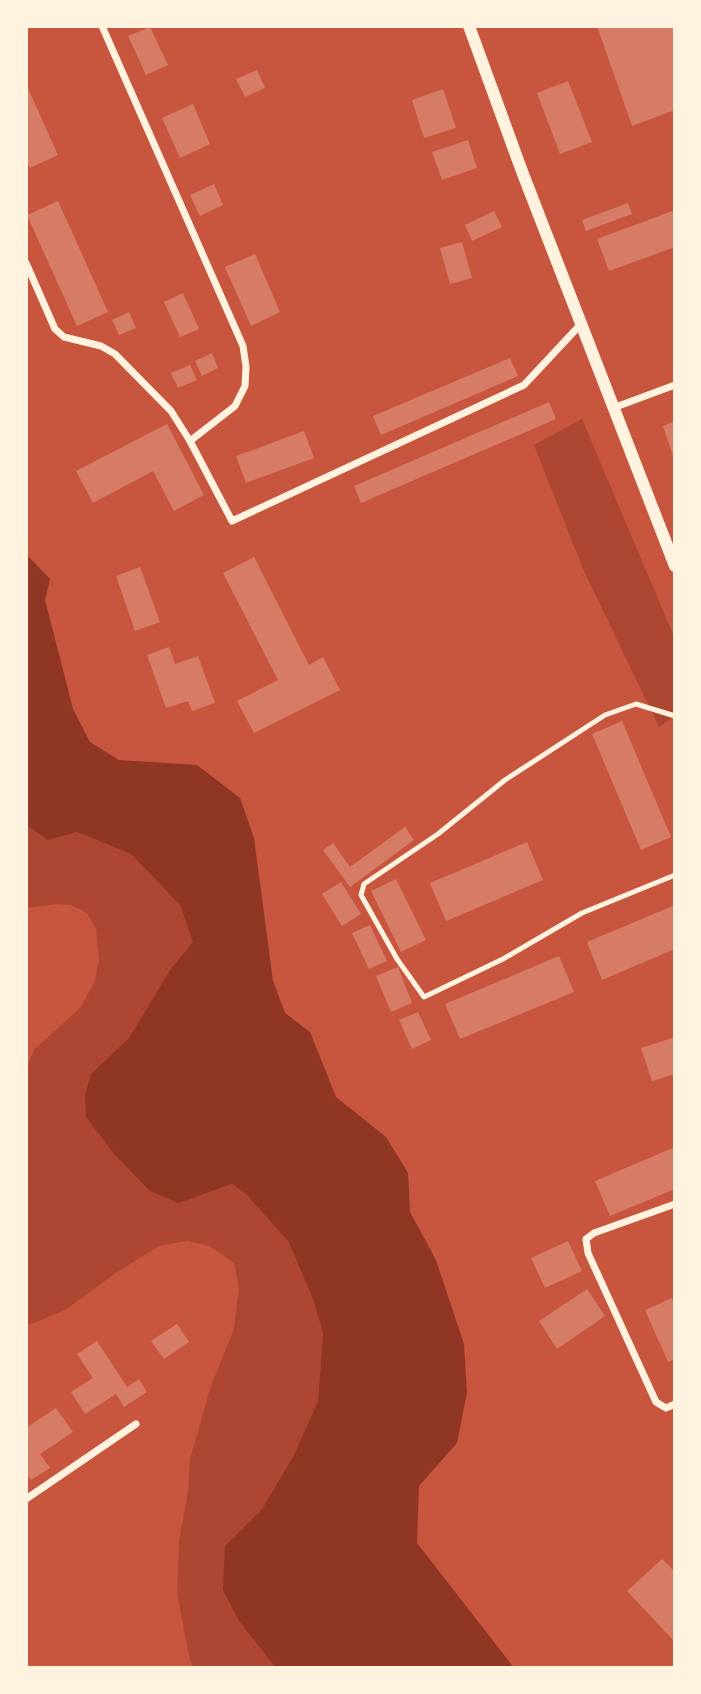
<svg xmlns="http://www.w3.org/2000/svg" width="701" height="1694" viewBox="0 0 701 1694" font-family="'Times New Roman',serif">
<style>
.green{fill:#ae4732}
.water{fill:#8f3625}
.building{fill:#d67c66}
.lines{fill:none;stroke-linecap:round;stroke-linejoin:round}
.service{stroke:#fff3e0;stroke-width:5}
.minor{stroke:#fff3e0;stroke-width:7}
.tertiary{stroke:#fff3e0;stroke-width:12}
</style>
<rect width="100%" height="100%" fill="#c8553d"/>
<!-- green -->
<g class="green">
<polygon points="582,419 675,639 675,716 659,727 583,569 534,445"/>
<polygon points="26,825 48,840 77,832 131,854 180,905 193,942 170,970 129,1038 91,1074 179,1203 233,1184 245,1193 288,1241 313,1299 323,1333 318,1401 294,1455 262,1509 225,1546 239,1621 276,1668 194,1668 190,1660 177,1594 179,1541 188,1492 190,1459 211,1386 234,1329 239,1288 234,1263 210,1246 187,1241 159,1246 117,1272 65,1310 26,1326 26,1069 34,1050 81,1007 95,981 99,959 96,929 87,913 71,905 56,904 26,908"/>
</g>
<!-- water -->
<polygon class="water" points="26,554 50,579 45,600 73,709 90,742 119,760 197,765 240,798 254,838 273,981 285,1013 310,1032 336,1097 386,1137 408,1173 410,1212 436,1260 464,1344 467,1392 457,1443 419,1486 417,1543 514,1668 276,1668 239,1621 223,1590 225,1546 262,1509 294,1455 318,1401 323,1333 313,1299 288,1241 245,1193 232,1184 179,1203 150,1191 115,1155 86,1117 85,1095 91,1074 129,1038 170,970 193,942 180,905 131,854 77,832 48,840 26,825"/>
<!-- building -->
<g class="building">
<polygon points="597,26 675,26 675,110 632,126"/>
<polygon points="150,27 168,65 146,75 128,36"/>
<polygon points="257,70 265,88 245,97 236,79"/>
<polygon points="568,81 592,142 560,154 537,93"/>
<polygon points="26,84 58,155 30,168 26,160"/>
<polygon points="443,89 456,128 424,138 412,100"/>
<polygon points="193,104 210,144 180,158 162,118"/>
<polygon points="468,140 477,168 442,180 432,152"/>
<polygon points="214,184 223,205 200,216 190,195"/>
<polygon points="58,201 108,312 77,326 27,215"/>
<polygon points="628,203 632,214 586,231 582,220"/>
<polygon points="675,210 675,247 609,271 597,239"/>
<polygon points="494,211 502,227 472,241 465,225"/>
<polygon points="462,242 472,278 450,284 440,248"/>
<polygon points="255,254 280,312 251,326 225,267"/>
<polygon points="183,293 199,329 180,337 164,302"/>
<polygon points="129,312 136,328 119,335 112,320"/>
<polygon points="212,353 218,368 202,376 195,361"/>
<polygon points="510,358 518,376 381,435 373,416"/>
<polygon points="190,365 197,380 178,388 171,373"/>
<polygon points="549,402 556,419 361,503 354,486"/>
<polygon points="675,421 675,459 674,459 663,426"/>
<polygon points="167,424 204,495 174,511 153,471 93,503 76,471"/>
<polygon points="304,431 314,458 246,483 236,456"/>
<polygon points="254,557 309,665 323,657 340,690 254,733 237,701 278,680 223,573"/>
<polygon points="140,567 160,622 135,631 116,576"/>
<polygon points="169,647 175,664 198,656 215,703 192,711 188,701 166,708 147,655"/>
<polygon points="622,721 671,837 641,850 592,734"/>
<polygon points="405,827 414,840 350,887 323,850 333,843 350,867"/>
<polygon points="527,842 543,880 446,921 430,883"/>
<polygon points="396,879 426,940 401,952 371,891"/>
<polygon points="341,882 361,914 342,926 322,894"/>
<polygon points="675,905 675,949 602,980 587,942"/>
<polygon points="370,925 387,961 369,969 352,933"/>
<polygon points="559,956 574,992 460,1039 445,1004"/>
<polygon points="398,967 412,1003 391,1012 376,976"/>
<polygon points="418,1012 431,1040 412,1049 399,1020"/>
<polygon points="675,1037 675,1074 652,1081 641,1048"/>
<polygon points="675,1147 675,1189 610,1216 595,1181"/>
<polygon points="568,1241 582,1271 545,1288 531,1258"/>
<polygon points="587,1289 605,1316 557,1349 539,1321"/>
<polygon points="672,1298 675,1305 675,1359 668,1362 645,1310"/>
<polygon points="177,1324 189,1342 164,1359 151,1341"/>
<polygon points="97,1341 127,1387 139,1379 147,1392 124,1407 116,1394 85,1414 71,1392 93,1378 77,1354"/>
<polygon points="56,1408 73,1432 40,1454 50,1468 31,1480 26,1473 26,1428"/>
<polygon points="662,1559 675,1572 675,1642 627,1591"/>
</g>
<g class="lines">
<!-- service -->
<polyline class="service" points="675,716 636,704 605,715 505,780 438,834 364,884 361,895 397,959 424,997 503,959 582,913 675,875"/>
<!-- minor -->
<g class="minor">
<polyline points="102,26 243,346 246,367 245,386 235,406 190,441"/>
<polyline points="26,263 55,329 64,337 101,346 115,354 171,411 190,441 232,521 524,385 581,324"/>
<polyline points="613,408 675,385"/>
<polyline points="675,1204 594,1233 586,1239 588,1253 656,1402 666,1408 675,1404"/>
<polyline points="26,1499 136,1424"/>
</g>
<!-- tertiary -->
<polyline class="tertiary" points="469,26 523,174 675,566"/>
</g>
<!-- border -->
<rect width="701" height="1694" fill="none" stroke="#fff3e0" stroke-width="56"/>
</svg>
